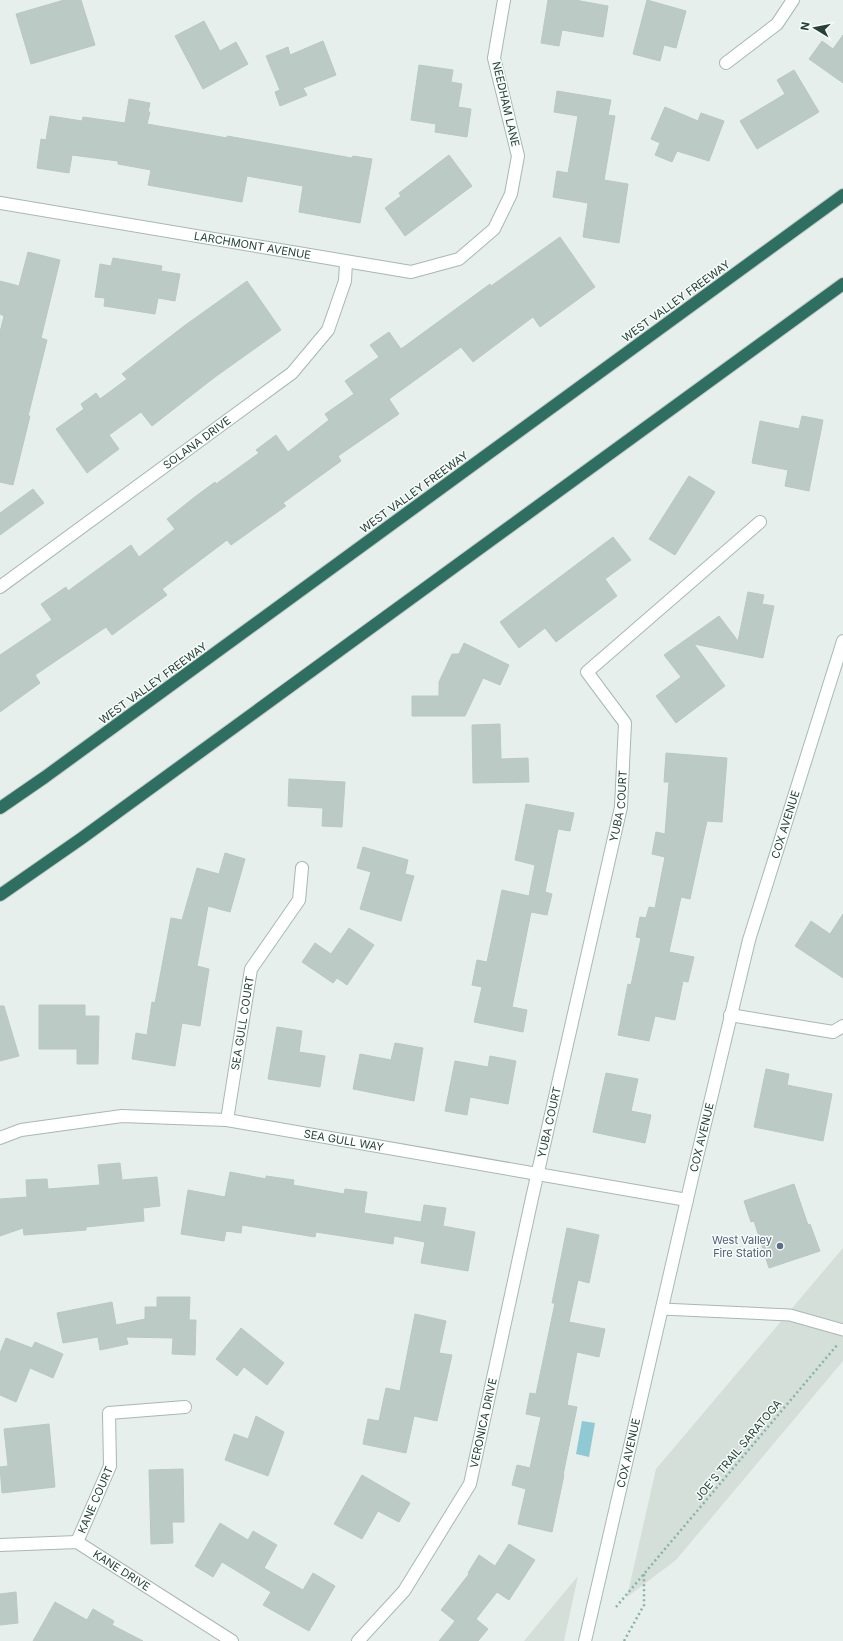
<svg xmlns="http://www.w3.org/2000/svg" width="843" height="1641" viewBox="0 0 843 1641" font-family="Inter,sans-serif">
<style>
.built{fill:#d4dfda}
.water{fill:#8ec9d4}
.building{fill:#bbcac4;stroke:#b8c9c2}
.lines{fill:none;stroke-linecap:round;stroke-linejoin:round}
.service-casing{stroke:#a8b8b2;stroke-width:13}
.minor-casing{stroke:#a8b8b2;stroke-width:14}
.secondary-casing{stroke:#a4bbb3;stroke-width:14}
.motorway-casing{stroke:#c2cac8;stroke-width:14}
.path{stroke:#86b3a5;stroke-width:2.5;stroke-dasharray:2 3;stroke-linecap:butt}
.service{stroke:#fff;stroke-width:11}
.minor{stroke:#fff;stroke-width:12}
.secondary{stroke:#fff;stroke-width:12}
.motorway{stroke:#2f6f62;stroke-width:12}
.service-dot{fill:#5c6f8a;stroke:#f7fbf9;stroke-width:1.5}
.labels{text-anchor:middle;dominant-baseline:central;stroke-width:3;stroke-linejoin:round;paint-order:stroke}
.street-label{font-size:11px;fill:#24423a;stroke:#f7fbf9}
.service-label{font-size:11px;fill:#4e5e75;stroke:#f7fbf9;text-anchor:end}
</style>
<rect width="100%" height="100%" fill="#e6efeb"/>
<!-- built -->
<g class="built">
<polygon points="843,1248 843,1361 676,1560 627,1597 656,1469"/>
<polygon points="578,1576 564,1641 524,1641"/>
</g>
<!-- water -->
<polygon class="water" points="582,1421 595,1423 589,1457 576,1454"/>
<!-- building -->
<g class="building">
<polygon points="64,0 81,0 95,45 31,64 16,14"/>
<polygon points="548,0 575,0 608,6 603,37 562,30 559,46 541,43"/>
<polygon points="647,0 686,11 676,48 664,45 660,61 633,54"/>
<polygon points="204,21 220,51 236,42 248,64 203,89 175,36"/>
<polygon points="843,35 843,83 809,59 822,41 833,49"/>
<polygon points="323,41 336,75 303,88 307,95 280,106 275,92 280,90 266,56 288,47 290,55"/>
<polygon points="419,65 453,70 451,82 462,84 458,107 471,109 467,137 435,132 436,124 411,120"/>
<polygon points="794,70 819,112 757,149 740,121 785,94 777,80"/>
<polygon points="557,91 611,100 608,115 615,116 604,180 628,184 619,243 583,237 588,203 553,197 557,171 568,173 578,116 554,112"/>
<polygon points="129,99 150,103 148,112 150,112 147,124 227,138 227,136 352,158 353,156 372,159 360,223 299,212 303,186 247,176 242,202 148,185 151,170 118,164 118,161 72,155 69,173 37,168 41,139 46,140 50,116 82,121 83,117 125,123"/>
<polygon points="665,107 698,121 701,113 724,121 709,161 677,151 672,162 655,155 660,143 651,139"/>
<polygon points="449,155 472,186 405,236 385,208 401,196 399,193"/>
<polygon points="560,237 595,287 540,327 533,317 473,362 461,347 389,399 399,414 338,456 341,461 283,503 286,506 231,545 227,540 162,589 167,595 112,635 106,627 35,675 40,683 0,712 0,655 52,620 41,604 66,587 68,591 131,545 139,557 175,529 167,519 196,496 215,482 216,484 259,453 256,450 276,435 288,452 329,420 325,414 354,394 345,381 379,357 370,345 389,332 401,349 490,284 491,286"/>
<polygon points="28,252 60,260 41,338 47,340 28,416 30,416 13,485 0,482 0,332 4,316 0,314 0,281 19,286"/>
<polygon points="113,258 162,266 161,271 180,274 175,301 158,298 155,314 104,306 105,298 95,297 100,264 111,266"/>
<polygon points="247,281 281,330 215,377 152,426 141,412 109,435 119,449 87,473 56,429 84,409 81,404 96,393 100,399 127,379 122,374 184,326"/>
<polygon points="802,416 823,420 809,491 785,486 788,470 752,463 760,421 799,429"/>
<polygon points="689,476 715,492 675,555 649,539"/>
<polygon points="33,489 44,503 0,535 0,513"/>
<polygon points="613,537 631,560 605,579 617,596 556,642 545,628 519,648 500,622"/>
<polygon points="748,592 764,595 762,604 774,606 763,658 694,644 725,686 676,723 656,696 681,677 664,655 719,616 738,641"/>
<polygon points="464,643 509,665 500,685 483,678 465,716 412,716 412,696 439,696 439,682 452,654 459,654"/>
<polygon points="500,724 501,759 528,758 529,782 473,783 472,725"/>
<polygon points="666,753 727,758 722,822 707,821 690,899 681,897 669,952 694,957 688,982 683,981 675,1020 655,1016 649,1041 618,1035 628,984 631,985 641,938 636,937 640,917 646,918 649,907 655,908 665,857 652,854 656,832 665,834 669,782 664,782"/>
<polygon points="289,779 345,782 342,827 322,826 323,808 288,806"/>
<polygon points="526,804 574,813 570,831 558,829 545,892 552,894 547,915 531,912 512,1007 527,1010 523,1032 474,1022 482,987 472,985 477,960 487,962 502,890 529,896 535,865 515,860"/>
<polygon points="363,847 408,860 405,874 414,876 401,921 360,909 371,872 357,868"/>
<polygon points="225,853 245,859 230,912 208,906 197,966 209,969 200,1026 182,1023 175,1066 132,1059 136,1033 147,1035 152,1002 155,1003 171,918 182,920 197,868 219,874"/>
<polygon points="843,914 843,978 795,946 811,921 830,934"/>
<polygon points="349,928 374,945 347,985 337,978 333,983 302,962 315,943 331,954"/>
<polygon points="39,1005 85,1005 85,1016 99,1016 98,1064 77,1064 77,1049 39,1049"/>
<polygon points="0,1006 4,1006 19,1056 0,1061"/>
<polygon points="277,1027 302,1031 299,1052 325,1056 320,1087 268,1079"/>
<polygon points="395,1043 423,1048 414,1101 353,1089 360,1054 391,1060"/>
<polygon points="490,1056 516,1061 508,1104 470,1097 467,1115 445,1111 455,1061 488,1067"/>
<polygon points="766,1069 789,1074 787,1085 832,1094 823,1141 754,1127"/>
<polygon points="606,1073 638,1079 631,1111 651,1115 645,1143 593,1132"/>
<polygon points="120,1163 122,1180 157,1177 160,1206 143,1208 144,1221 86,1227 86,1230 24,1235 23,1228 0,1236 0,1199 27,1197 26,1180 47,1179 48,1189 100,1185 98,1165"/>
<polygon points="230,1172 266,1179 266,1176 294,1180 293,1185 344,1194 345,1189 367,1192 364,1213 421,1222 424,1205 446,1208 443,1226 475,1232 468,1271 421,1263 425,1242 394,1236 393,1244 316,1232 315,1237 242,1225 241,1233 226,1231 224,1241 181,1234 188,1190 225,1197"/>
<polygon points="794,1184 808,1225 810,1224 820,1251 769,1268 754,1221 751,1222 744,1201"/>
<polygon points="567,1228 599,1235 589,1283 578,1280 569,1322 605,1329 599,1357 577,1352 567,1405 577,1407 563,1475 564,1475 552,1532 518,1524 526,1489 512,1485 517,1465 530,1468 541,1417 526,1414 530,1393 536,1394 555,1303 552,1303"/>
<polygon points="157,1297 190,1297 189,1320 196,1320 195,1355 172,1354 173,1338 126,1337 128,1344 100,1350 98,1337 63,1343 57,1313 112,1302 116,1325 145,1319 145,1307 157,1307"/>
<polygon points="415,1314 446,1321 439,1353 452,1355 437,1421 414,1416 406,1453 363,1444 368,1419 379,1421 386,1388 400,1391"/>
<polygon points="241,1328 284,1363 267,1385 244,1367 237,1376 216,1359"/>
<polygon points="6,1338 32,1348 35,1342 63,1354 53,1378 30,1368 16,1402 0,1395 0,1353"/>
<polygon points="256,1416 284,1432 268,1476 225,1460 234,1434 248,1439"/>
<polygon points="49,1424 55,1487 2,1493 0,1467 8,1466 4,1429"/>
<polygon points="183,1469 184,1522 172,1522 173,1543 151,1544 149,1470"/>
<polygon points="362,1475 410,1503 399,1522 378,1511 362,1539 334,1524"/>
<polygon points="220,1523 248,1540 253,1531 277,1545 264,1568 303,1590 313,1573 335,1586 309,1631 263,1605 271,1592 222,1562 213,1577 195,1566"/>
<polygon points="509,1544 535,1560 509,1600 497,1592 476,1619 488,1629 478,1641 439,1641 455,1621 441,1610 469,1574 468,1573 479,1555 495,1566"/>
<polygon points="16,1592 18,1623 0,1625 0,1594"/>
<polygon points="55,1602 87,1620 93,1609 114,1621 112,1625 143,1641 33,1641"/>
</g>
<g class="lines">
<defs>
<polyline id="service" points="662,1309 790,1315 843,1330"/>
<g id="minor">
<polyline points="726,63 777,24 793,0"/>
<path id="s1" d="M 0,203 L 411,272 L 459,259 L 494,229 L 511,194 L 518,156 L 494,58 L 504,0"/>
<path id="s2" d="M 0,587 L 292,373 L 328,330 L 345,281 L 346,262"/>
<polyline points="730,1015 833,1032 843,1026"/>
<path id="s3" d="M 227,1120 L 251,969 L 299,900 L 302,868"/>
<path id="s4" d="M 0,1138 L 21,1130 L 122,1116 L 227,1120 L 687,1200"/>
<path id="s5" d="M 77,1542 L 110,1466 L 109,1413 L 185,1407"/>
<path id="s6" d="M 0,1545 L 77,1542 L 232,1641"/>
<path id="s7" d="M 358,1641 L 404,1591 L 470,1484 L 532,1198 L 621,807 L 625,723 L 587,672 L 760,522"/>
</g>
<g id="secondary">
<path id="s8" d="M 585,1641 L 692,1178 L 749,940 L 843,641"/>
</g>
<g id="motorway">
<polyline points="0,808 45,777 843,195"/>
<polyline points="0,895 82,838 843,284"/>
</g>
</defs>
<!-- service casing -->
<use href="#service" class="service-casing"/>
<!-- minor casing -->
<use href="#minor" class="minor-casing"/>
<!-- secondary casing -->
<use href="#secondary" class="secondary-casing"/>
<!-- motorway casing -->
<use href="#motorway" class="motorway-casing"/>
<!-- path -->
<g class="path">
<polyline points="616,1607 838,1344"/>
<polyline points="624,1641 644,1605 644,1573"/>
</g>
<!-- service -->
<use href="#service" class="service"/>
<!-- minor -->
<use href="#minor" class="minor"/>
<!-- secondary -->
<use href="#secondary" class="secondary"/>
<!-- motorway -->
<use href="#motorway" class="motorway"/>
</g>
<!-- markers -->
<circle class="service-dot" cx="780" cy="1246" r="4"/>
<g class="labels">
<!-- street labels -->
<g class="street-label">
<text transform="translate(506 104) rotate(77)">NEEDHAM LANE</text>
<text stroke="none"><textPath href="#s1" startOffset="256">LARCHMONT AVENUE</textPath></text>
<text transform="translate(676 301) rotate(-36)">WEST VALLEY FREEWAY</text>
<text stroke="none"><textPath href="#s2" startOffset="244">SOLANA DRIVE</textPath></text>
<text transform="translate(414 492) rotate(-36)">WEST VALLEY FREEWAY</text>
<text transform="translate(153 683) rotate(-36)">WEST VALLEY FREEWAY</text>
<text stroke="none"><textPath href="#s7" startOffset="888">YUBA COURT</textPath></text>
<text stroke="none"><textPath href="#s8" startOffset="841">COX AVENUE</textPath></text>
<text stroke="none"><textPath href="#s3" startOffset="98">SEA GULL COURT</textPath></text>
<text stroke="none"><textPath href="#s7" startOffset="564">YUBA COURT</textPath></text>
<text stroke="none"><textPath href="#s8" startOffset="517">COX AVENUE</textPath></text>
<text stroke="none"><textPath href="#s4" startOffset="348">SEA GULL WAY</textPath></text>
<text stroke="none"><textPath href="#s7" startOffset="256">VERONICA DRIVE</textPath></text>
<text transform="translate(738 1450) rotate(-50)">JOE'S TRAIL SARATOGA</text>
<text stroke="none"><textPath href="#s8" startOffset="193">COX AVENUE</textPath></text>
<text stroke="none"><textPath href="#s5" startOffset="46">KANE COURT</textPath></text>
<text stroke="none"><textPath href="#s6" startOffset="130">KANE DRIVE</textPath></text>
</g>
<!-- service labels -->
<g class="service-label">
<text x="772" y="1240">West Valley<tspan x="772" dy="13">Fire Station</tspan></text>
</g>
</g>
<!-- north arrow -->
<g transform="translate(815 28) rotate(280)" stroke="#f7fbf9" stroke-width="3" paint-order="stroke">
<path d="M0-3L7 15L0 10L-7 15Z" fill="#24423a"/>
<text y="-6" font-size="11" font-weight="bold" text-anchor="middle" fill="#24423a">N</text>
</g>
</svg>
